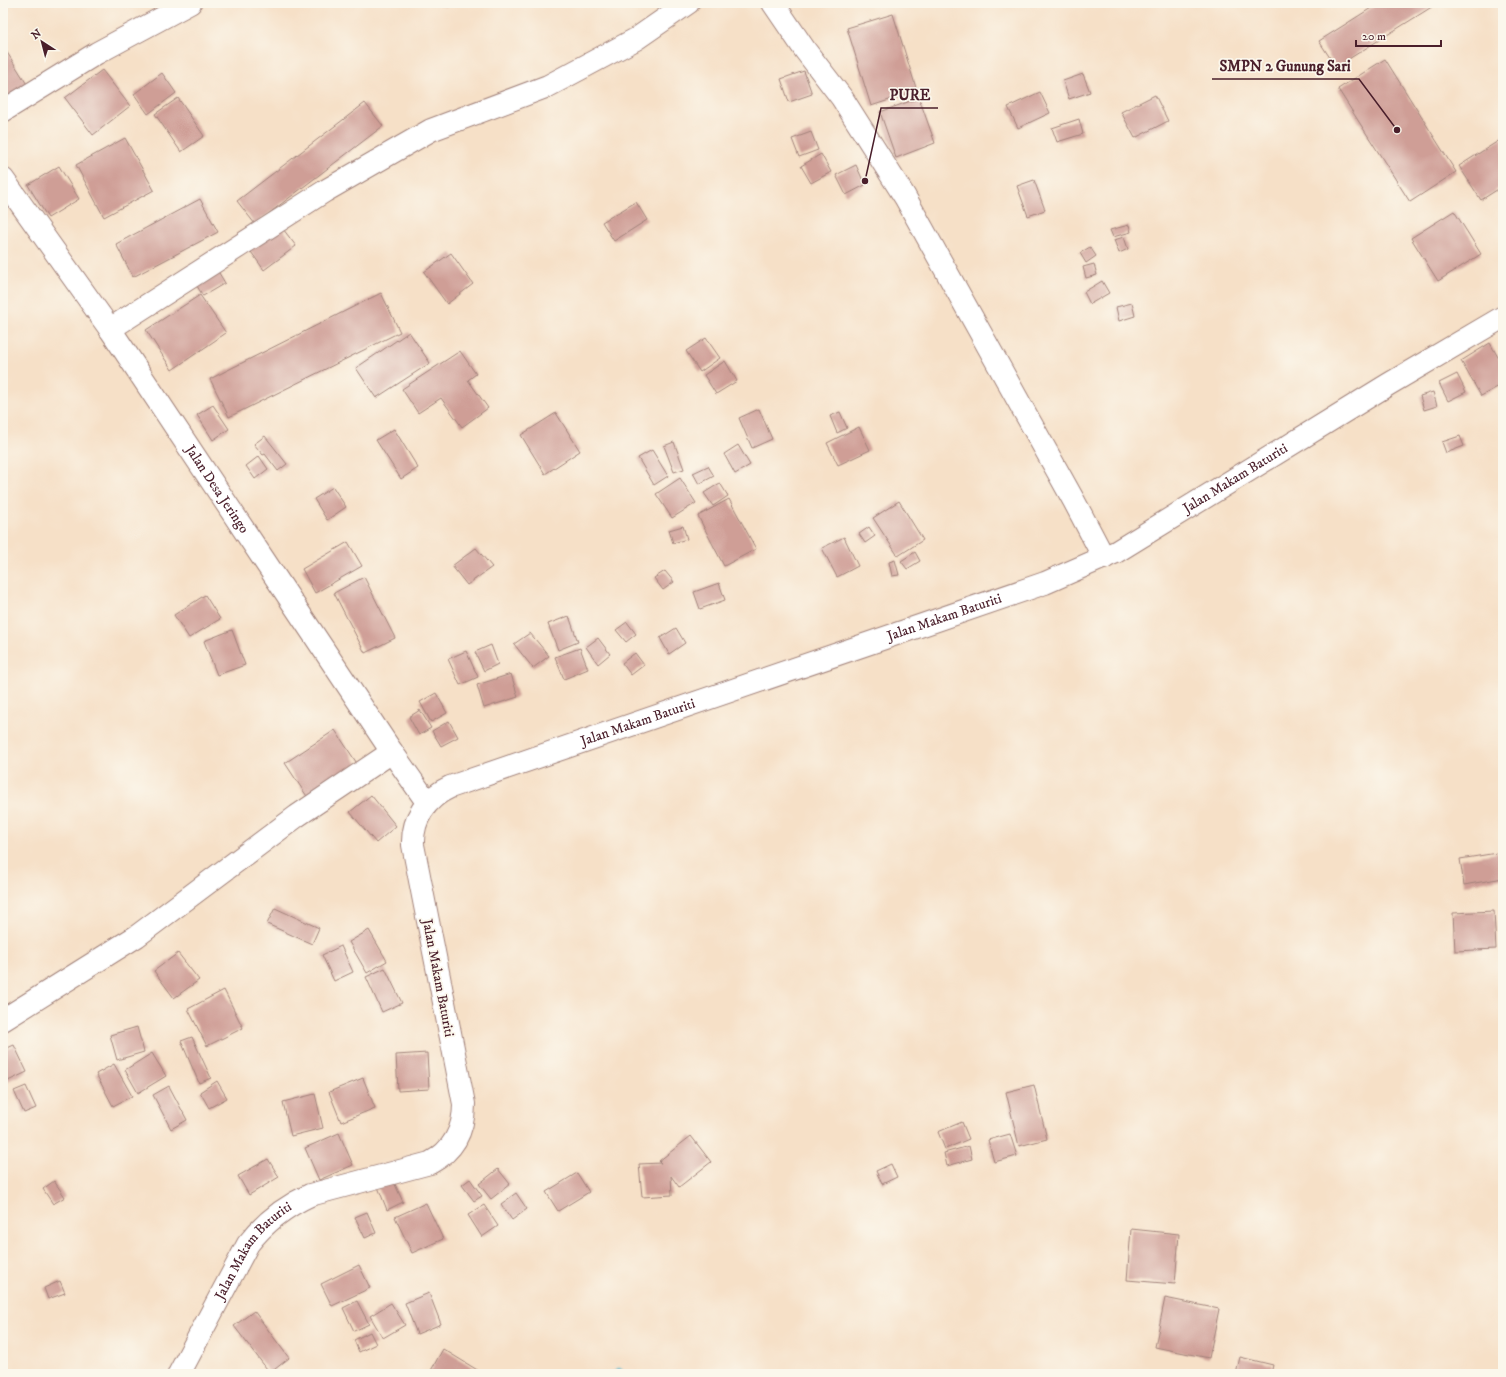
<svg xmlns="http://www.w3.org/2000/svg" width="1506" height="1377" viewBox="0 0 1506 1377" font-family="'IM FELL DW Pica',serif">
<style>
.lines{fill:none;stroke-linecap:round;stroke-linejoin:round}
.stream{stroke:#52bbcf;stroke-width:8}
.building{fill:#cf9e96}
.street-casing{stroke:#a08079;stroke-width:24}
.secondary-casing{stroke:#a08079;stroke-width:24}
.street{stroke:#fff;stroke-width:22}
.secondary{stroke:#fff;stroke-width:22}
.labels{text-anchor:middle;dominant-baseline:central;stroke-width:3.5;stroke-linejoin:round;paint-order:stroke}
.street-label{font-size:14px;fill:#4a1f2b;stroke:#fbf7ec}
.leader{fill:none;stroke:#4a1f2b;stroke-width:1.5}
.callout-dot{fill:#4a1f2b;stroke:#fbf7ec;stroke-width:1.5}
.callout-label{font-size:15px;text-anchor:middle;font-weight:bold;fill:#4a1f2b;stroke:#fbf7ec;stroke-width:3.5;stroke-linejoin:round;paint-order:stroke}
</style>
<rect width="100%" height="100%" fill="#fbf7ec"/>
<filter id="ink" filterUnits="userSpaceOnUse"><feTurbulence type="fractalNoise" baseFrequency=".025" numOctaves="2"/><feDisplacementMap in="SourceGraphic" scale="8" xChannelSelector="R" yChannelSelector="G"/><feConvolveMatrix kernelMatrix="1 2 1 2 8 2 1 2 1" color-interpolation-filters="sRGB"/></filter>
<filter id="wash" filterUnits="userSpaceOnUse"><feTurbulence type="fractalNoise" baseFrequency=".012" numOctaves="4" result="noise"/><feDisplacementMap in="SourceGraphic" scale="16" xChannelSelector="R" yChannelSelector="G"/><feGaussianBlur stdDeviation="0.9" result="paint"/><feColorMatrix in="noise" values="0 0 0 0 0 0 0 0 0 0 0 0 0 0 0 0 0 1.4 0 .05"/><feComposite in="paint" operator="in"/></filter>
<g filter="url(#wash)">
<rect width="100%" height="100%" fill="#f6e0c7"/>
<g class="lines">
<!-- stream -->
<polyline class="stream" points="617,1374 619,1372 621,1374"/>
</g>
<g id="blocks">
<!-- building -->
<g class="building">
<polygon points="441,3 451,3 444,7"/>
<polygon points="1379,3 1438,3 1336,67 1319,41"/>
<polygon points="893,14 917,91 871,106 847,28"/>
<polygon points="3,46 28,86 3,101"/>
<polygon points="1385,59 1456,172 1410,202 1338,89"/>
<polygon points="102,70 130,106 93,135 65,98"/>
<polygon points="804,71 812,94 789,102 781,79"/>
<polygon points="162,73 176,93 148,114 134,94"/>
<polygon points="1083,74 1090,92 1069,99 1063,81"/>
<polygon points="1040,92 1050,113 1018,128 1008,107"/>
<polygon points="1155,95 1168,121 1135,138 1121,112"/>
<polygon points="178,98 204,136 181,152 155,114"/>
<polygon points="919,98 935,143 896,158 880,112"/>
<polygon points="365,103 383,126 255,224 237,201"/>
<polygon points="1079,119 1083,134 1057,142 1052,128"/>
<polygon points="811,132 818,150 799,157 792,139"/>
<polygon points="125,138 154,190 104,217 76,165"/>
<polygon points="1503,138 1503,186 1481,200 1459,166"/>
<polygon points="821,154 831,172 811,183 801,166"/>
<polygon points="856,165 865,185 846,195 836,175"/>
<polygon points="59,166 79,199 48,218 28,185"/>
<polygon points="1034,180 1045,210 1028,216 1017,186"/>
<polygon points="200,199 218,232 133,277 116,244"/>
<polygon points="636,202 647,220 614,241 602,222"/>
<polygon points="1454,211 1481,254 1438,281 1411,238"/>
<polygon points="280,225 296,246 264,270 249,249"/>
<polygon points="1129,225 1131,232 1113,237 1110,230"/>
<polygon points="1124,237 1128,249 1119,253 1114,240"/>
<polygon points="1090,247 1096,256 1086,263 1080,253"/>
<polygon points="451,253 473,284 447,304 424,272"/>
<polygon points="1094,264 1097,275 1086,278 1083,267"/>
<polygon points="216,268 225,283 203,296 194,281"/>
<polygon points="1102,281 1109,293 1090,304 1084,292"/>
<polygon points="381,293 400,332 229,417 210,379"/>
<polygon points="200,295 226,333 172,370 146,330"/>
<polygon points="1132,303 1135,316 1119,321 1116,307"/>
<polygon points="409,332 430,363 376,398 356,368"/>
<polygon points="706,338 720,358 700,372 686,351"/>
<polygon points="1490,343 1503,366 1503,384 1481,396 1461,361"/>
<polygon points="460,351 476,374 468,380 488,408 462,427 441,398 418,413 402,389"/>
<polygon points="725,361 737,381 716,394 704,375"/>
<polygon points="1457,374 1466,392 1448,401 1439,383"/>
<polygon points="1433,392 1437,406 1424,410 1420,396"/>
<polygon points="213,405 229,429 213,440 197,415"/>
<polygon points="759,409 772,439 752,448 739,418"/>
<polygon points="840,412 847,428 837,433 830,416"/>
<polygon points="556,413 580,451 545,474 521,435"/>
<polygon points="859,427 870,450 838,465 827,443"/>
<polygon points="394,429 418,468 401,479 376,440"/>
<polygon points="265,436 287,464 278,471 265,454 263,455 254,444"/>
<polygon points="1460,436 1464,446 1446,453 1442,442"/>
<polygon points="674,442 684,469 674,472 664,446"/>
<polygon points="738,445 750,465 735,474 724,454"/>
<polygon points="652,450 668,476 654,485 638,458"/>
<polygon points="259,456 268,469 255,479 246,466"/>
<polygon points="708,466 714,476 699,484 693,473"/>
<polygon points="680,478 696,503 672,518 656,494"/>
<polygon points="720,483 728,496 713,506 704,493"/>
<polygon points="333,487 346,507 327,520 314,499"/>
<polygon points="729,499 756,549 724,566 698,516"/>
<polygon points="899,501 923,540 898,556 873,518"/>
<polygon points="683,526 687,539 673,543 669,530"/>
<polygon points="869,527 875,536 865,543 859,534"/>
<polygon points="844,537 858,566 837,577 822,548"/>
<polygon points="348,542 362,566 315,593 302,569"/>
<polygon points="476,548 492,567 467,585 452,566"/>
<polygon points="915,552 920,561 907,569 901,561"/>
<polygon points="895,560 899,575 892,576 889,562"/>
<polygon points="665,571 674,582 663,590 654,578"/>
<polygon points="364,577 395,638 365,653 334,593"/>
<polygon points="719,583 725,600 700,609 694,592"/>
<polygon points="205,595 220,619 189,638 174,615"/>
<polygon points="569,616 578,642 558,650 548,624"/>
<polygon points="627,622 636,634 626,642 616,630"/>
<polygon points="676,628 685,643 669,654 660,638"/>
<polygon points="232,630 245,665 217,675 204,641"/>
<polygon points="530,633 549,656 533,668 514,644"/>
<polygon points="598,638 610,654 598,664 586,647"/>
<polygon points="491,645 498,664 484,671 475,652"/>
<polygon points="580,648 588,669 564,679 555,657"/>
<polygon points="466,651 478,677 460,685 448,659"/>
<polygon points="635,653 644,665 631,675 622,663"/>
<polygon points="511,674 518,697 484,708 477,685"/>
<polygon points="436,693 447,713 431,722 420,702"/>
<polygon points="420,710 431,728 419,735 409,717"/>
<polygon points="449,721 458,737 441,746 432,731"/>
<polygon points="335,730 362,771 312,804 285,763"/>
<polygon points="371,795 396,826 376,843 350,812"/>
<polygon points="1503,852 1503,878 1464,885 1460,859"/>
<polygon points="275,908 319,928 312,944 267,924"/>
<polygon points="1494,911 1496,949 1455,951 1453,913"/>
<polygon points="369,930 387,961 367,973 349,942"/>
<polygon points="341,946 353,972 334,981 322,955"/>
<polygon points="178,953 199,980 174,998 154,971"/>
<polygon points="385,968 402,1003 382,1012 366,977"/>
<polygon points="224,990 243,1028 207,1046 188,1009"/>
<polygon points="137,1027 144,1052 117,1060 110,1035"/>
<polygon points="192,1037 211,1078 199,1083 181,1041"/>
<polygon points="14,1045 27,1072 8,1081 3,1072 3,1050"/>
<polygon points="152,1053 166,1076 138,1093 125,1070"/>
<polygon points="427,1053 429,1089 398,1091 396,1055"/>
<polygon points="114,1064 132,1096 113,1106 96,1074"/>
<polygon points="363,1078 375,1108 341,1122 329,1092"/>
<polygon points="217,1081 227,1098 209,1108 200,1092"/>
<polygon points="1034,1085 1047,1139 1019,1146 1006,1092"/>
<polygon points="26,1086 36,1108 24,1113 14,1091"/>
<polygon points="169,1086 187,1120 171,1129 153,1095"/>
<polygon points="315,1094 323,1128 291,1136 283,1102"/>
<polygon points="962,1122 969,1139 945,1149 938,1132"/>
<polygon points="339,1133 353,1165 319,1180 305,1148"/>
<polygon points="1010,1134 1017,1156 994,1162 988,1140"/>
<polygon points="691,1136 711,1162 679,1187 671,1176 672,1195 642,1197 639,1164 661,1163 659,1161"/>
<polygon points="969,1146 972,1159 947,1166 944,1153"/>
<polygon points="268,1159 279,1177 249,1195 238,1176"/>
<polygon points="891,1164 897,1177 882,1184 876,1171"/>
<polygon points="498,1169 510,1184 491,1199 479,1184"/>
<polygon points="577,1173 589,1192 558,1211 546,1192"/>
<polygon points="470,1179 482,1196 474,1201 462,1185"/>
<polygon points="393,1180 403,1202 387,1210 378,1187"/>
<polygon points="54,1181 65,1197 53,1204 43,1189"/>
<polygon points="516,1193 527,1209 512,1220 501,1204"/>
<polygon points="426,1203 443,1239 412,1253 395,1217"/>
<polygon points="484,1205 498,1226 482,1237 468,1215"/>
<polygon points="367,1212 376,1233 365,1238 355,1217"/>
<polygon points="1131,1229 1179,1234 1175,1284 1127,1280"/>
<polygon points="359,1265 370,1288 332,1306 321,1284"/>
<polygon points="60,1281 65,1293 48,1299 44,1288"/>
<polygon points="429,1293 441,1324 417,1334 405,1303"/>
<polygon points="1165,1298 1219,1309 1209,1358 1155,1347"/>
<polygon points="357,1301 369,1324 354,1331 343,1308"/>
<polygon points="391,1303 405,1325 383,1338 370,1316"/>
<polygon points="254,1311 289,1358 270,1373 234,1326"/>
<polygon points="370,1332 376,1344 359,1352 354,1340"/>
<polygon points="443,1349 479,1371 477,1374 429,1374"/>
<polygon points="1240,1357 1273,1365 1271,1374 1236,1374"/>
</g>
</g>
</g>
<g filter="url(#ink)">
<use href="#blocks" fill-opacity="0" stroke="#a08079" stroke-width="1"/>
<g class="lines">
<defs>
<g id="street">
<polyline points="773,3 805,50 842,98 905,197 1074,501 1104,558"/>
<polyline points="3,111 97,53 190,3"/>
<path id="s1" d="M 3,179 L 110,329 L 392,752 L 427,802"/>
<polyline points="110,329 325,191 431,130 548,86 636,39 688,3"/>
<polyline points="3,1020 137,936 297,816 392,752"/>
</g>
<g id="secondary">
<path id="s2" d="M 179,1374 L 248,1244 C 265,1222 284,1207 310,1195 L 430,1163 C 453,1151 464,1131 464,1104 L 413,845 C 412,819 426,798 450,787 L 1045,583 L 1116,552 L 1389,384 L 1503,317"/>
</g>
</defs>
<!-- street casing -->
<use href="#street" class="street-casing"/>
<!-- secondary casing -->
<use href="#secondary" class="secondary-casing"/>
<!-- street -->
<use href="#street" class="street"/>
<!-- secondary -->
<use href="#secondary" class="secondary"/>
</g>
</g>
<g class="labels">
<!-- street labels -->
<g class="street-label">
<text stroke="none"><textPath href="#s2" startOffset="1607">Jalan Makam Baturiti</textPath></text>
<text stroke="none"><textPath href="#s1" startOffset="377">Jalan Desa Jeringo</textPath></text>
<text stroke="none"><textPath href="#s2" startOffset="1283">Jalan Makam Baturiti</textPath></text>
<text stroke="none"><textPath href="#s2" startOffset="959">Jalan Makam Baturiti</textPath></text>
<text transform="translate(438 978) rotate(79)">Jalan Makam Baturiti</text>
<text stroke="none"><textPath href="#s2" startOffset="145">Jalan Makam Baturiti</textPath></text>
</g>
</g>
<!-- callouts -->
<path class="leader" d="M1397 130L1359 79H1212M865 181L881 108H938"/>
<g class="callout-dot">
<circle cx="1397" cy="130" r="4"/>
<circle cx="865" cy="181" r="4"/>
</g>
<g class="callout-label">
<text x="1285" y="71">SMPN 2 Gunung Sari</text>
<text x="910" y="100">PURE</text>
</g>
<!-- margin -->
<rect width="1506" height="1377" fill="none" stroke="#fbf7ec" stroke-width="16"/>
<!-- north arrow -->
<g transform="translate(42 42) rotate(324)" stroke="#fbf7ec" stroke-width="3" paint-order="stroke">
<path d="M0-3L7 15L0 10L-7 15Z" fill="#4a1f2b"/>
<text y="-6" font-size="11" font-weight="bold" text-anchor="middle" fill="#4a1f2b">N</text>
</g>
<!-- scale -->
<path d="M1356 40v6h85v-6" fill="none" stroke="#4a1f2b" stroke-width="2"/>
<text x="1362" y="40" font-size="12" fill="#4a1f2b" stroke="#fbf7ec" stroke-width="3" paint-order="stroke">20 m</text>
</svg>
